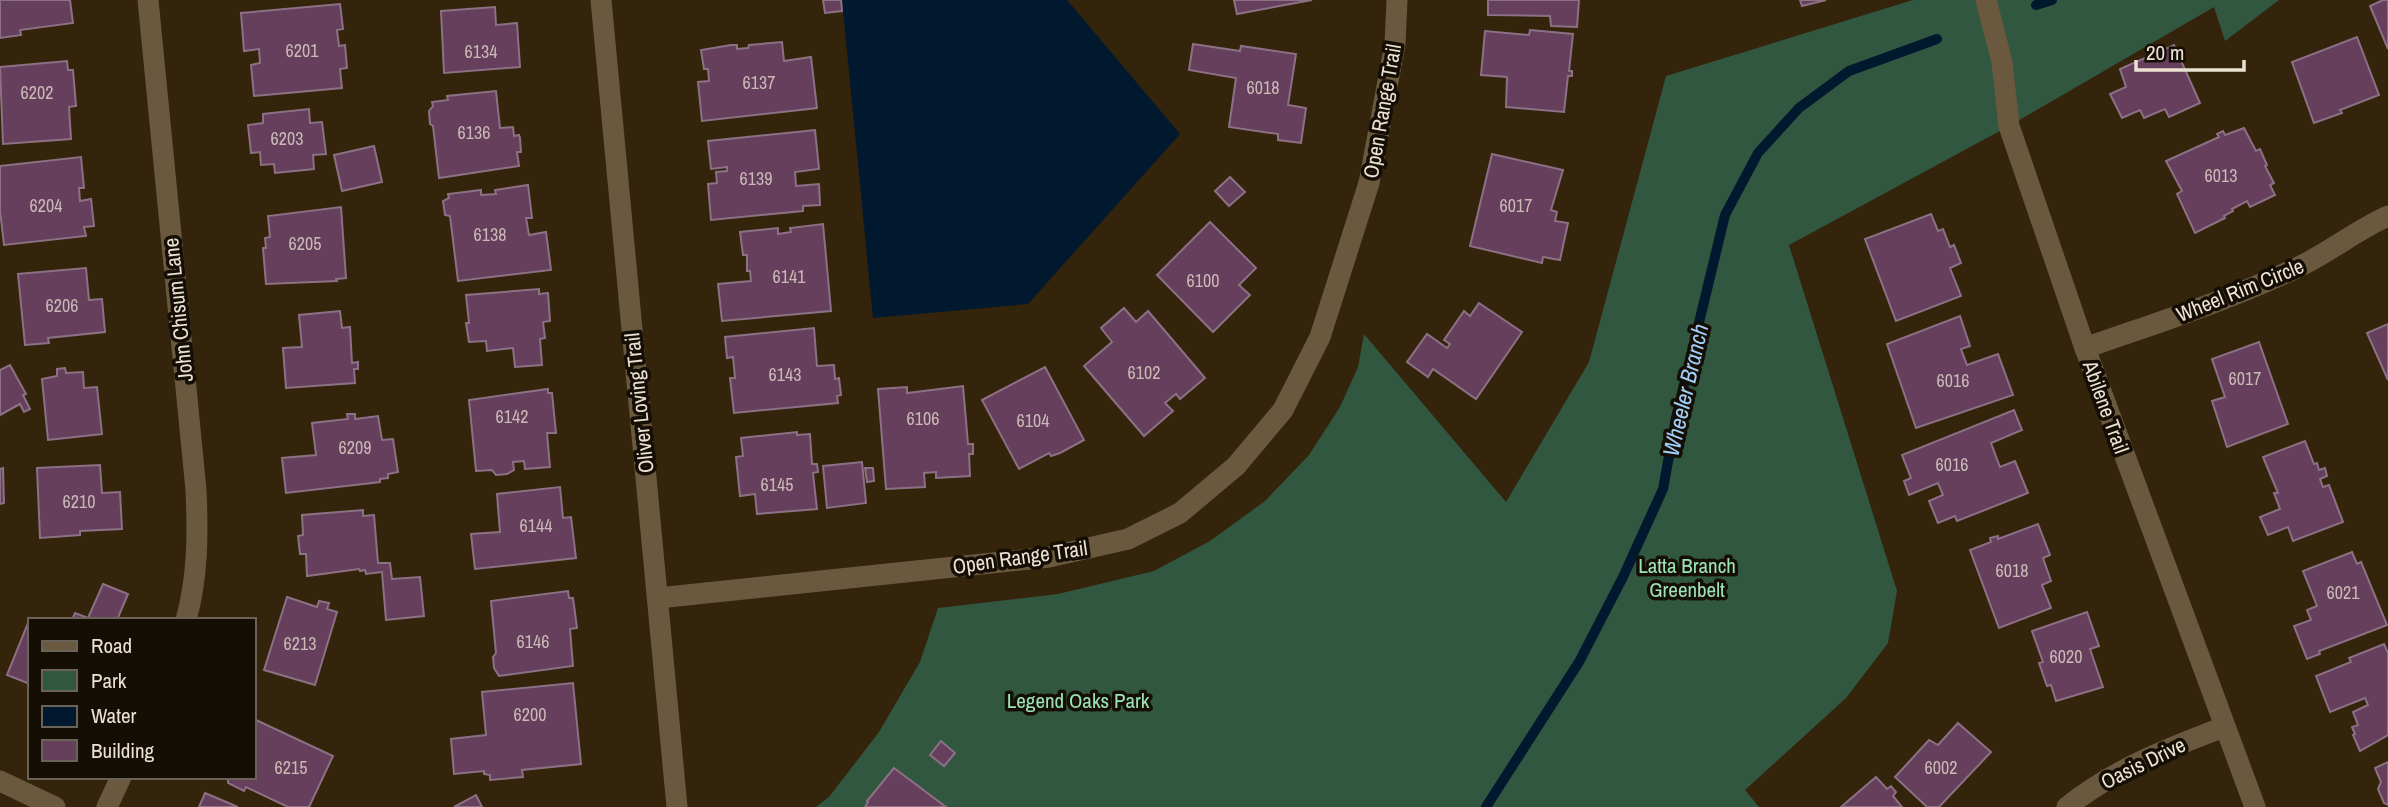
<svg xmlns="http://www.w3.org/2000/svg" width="2388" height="807" viewBox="0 0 2388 807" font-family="'Archivo Narrow',sans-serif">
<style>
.green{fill:#325740}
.water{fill:#00192e}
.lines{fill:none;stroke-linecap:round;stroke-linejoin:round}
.stream{stroke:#00192e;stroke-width:10}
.building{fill:#653f5c;stroke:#8c7185;stroke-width:2}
.minor{stroke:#6a593f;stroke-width:21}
.labels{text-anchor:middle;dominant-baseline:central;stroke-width:7;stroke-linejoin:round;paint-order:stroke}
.number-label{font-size:18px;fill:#cab9b6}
.street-label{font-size:21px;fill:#ece2d4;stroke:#150e05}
.park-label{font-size:21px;fill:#9be4b5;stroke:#150e05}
.water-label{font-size:23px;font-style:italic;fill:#a0cef9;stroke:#150e05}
</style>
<rect width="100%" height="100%" fill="#33240b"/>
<!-- green -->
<polygon class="green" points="1913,0 2279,0 2225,41 2214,7 2009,126 1789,245 1897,591 1888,643 1846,698 1745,790 1759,807 816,807 829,797 879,732 920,662 938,608 1058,594 1154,571 1210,541 1265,501 1309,455 1340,407 1358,367 1364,334 1506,502 1589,362 1666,76"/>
<!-- water -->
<polygon class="water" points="842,0 1067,0 1180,134 1028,304 873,318"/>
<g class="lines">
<!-- stream -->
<g class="stream">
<polyline points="2036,5 2052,0"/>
<polyline points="1486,807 1579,662 1623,577 1663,489 1676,418 1725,215 1758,153 1799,108 1849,71 1937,39"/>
</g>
</g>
<!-- building -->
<g class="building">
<polygon points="0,0 70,0 73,23 20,30 21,35 0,38"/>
<polygon points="823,0 841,0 842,11 825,13"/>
<polygon points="1234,0 1312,0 1237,14"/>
<polygon points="1488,0 1579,0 1577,27 1551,26 1550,16 1488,15"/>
<polygon points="1800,0 1826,0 1802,6"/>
<polygon points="2383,0 2388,0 2388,49 2370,6"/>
<polygon points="340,4 343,29 337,30 339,46 345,45 347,68 340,69 342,88 254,96 251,65 260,63 259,49 244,51 241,13"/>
<polygon points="495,7 496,25 517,23 520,67 444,73 441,11"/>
<polygon points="1530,30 1573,34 1569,71 1572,71 1572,76 1568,76 1564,112 1506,107 1507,77 1481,75 1485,31 1529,35"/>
<polygon points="2357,37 2379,95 2340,110 2342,113 2314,123 2292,62"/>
<polygon points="782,42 784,61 811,57 817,108 702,121 698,82 709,81 708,69 704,69 701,50 731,45 737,45 737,49 748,48 749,45"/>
<polygon points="1193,44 1240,51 1241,46 1296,54 1288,105 1306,108 1301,143 1278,140 1278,134 1229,127 1236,78 1189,70"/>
<polygon points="2174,45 2200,103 2169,117 2165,109 2144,118 2140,110 2122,118 2110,94 2126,87 2120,69"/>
<polygon points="67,61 68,70 73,70 76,106 69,107 71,139 3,144 0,67"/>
<polygon points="496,91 500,128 513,127 514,136 519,135 520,138 521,152 517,152 519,166 439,178 433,126 430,124 429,111 433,106 432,102 448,100 447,96"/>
<polygon points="309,109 310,123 322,122 326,154 313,155 314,169 275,173 274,164 261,165 260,152 251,153 248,125 263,123 263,114"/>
<polygon points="2244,128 2256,151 2260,149 2267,165 2265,166 2274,183 2270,185 2275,195 2250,207 2247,201 2232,209 2233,211 2224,216 2225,218 2195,233 2177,194 2182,191 2166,161 2219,137 2217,134 2223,131 2225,135"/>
<polygon points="815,130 819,169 795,172 796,186 819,184 820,205 803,206 803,211 711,220 708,184 717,183 716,172 727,171 727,167 711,169 708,141"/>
<polygon points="374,146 382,182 342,191 334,155"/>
<polygon points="1492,154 1563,170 1551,210 1557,212 1555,221 1568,223 1560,260 1543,257 1542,263 1470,246"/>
<polygon points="81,157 84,188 79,188 80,201 91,199 94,226 84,227 86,236 4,245 0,210 0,166"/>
<polygon points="1230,177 1245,192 1229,206 1215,191"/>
<polygon points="528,185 532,218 526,218 529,235 546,232 551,270 458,281 450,216 445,215 443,201 449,198 448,194 481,190 481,195 496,194 495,190"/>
<polygon points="341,207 346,278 336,279 337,281 266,284 263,248 266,248 265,238 270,237 268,216"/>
<polygon points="1931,214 1938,231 1943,229 1950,247 1954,245 1961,263 1950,268 1961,296 1896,321 1865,239"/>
<polygon points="1210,222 1256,268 1239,285 1250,295 1213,332 1157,275"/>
<polygon points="823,224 831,311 722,321 718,284 751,281 750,271 747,271 747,255 743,255 740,232 778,228 778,234 791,232 790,228"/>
<polygon points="86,268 89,300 102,299 105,332 48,338 49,343 25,345 18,274"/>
<polygon points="539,289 539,294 548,293 550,321 543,322 545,338 540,339 542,365 515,367 513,348 487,351 486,341 469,342 466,323 469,323 466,295"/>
<polygon points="1479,303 1522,332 1476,399 1433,369 1428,377 1407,362 1427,334 1447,348 1450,344 1444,340 1464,311 1470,316"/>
<polygon points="1124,308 1136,322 1148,311 1205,378 1180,399 1176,394 1165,403 1173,411 1144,436 1084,366 1112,342 1101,328"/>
<polygon points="340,311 342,328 350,327 352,363 358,362 358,369 354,369 355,383 286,388 283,348 302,347 299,315"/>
<polygon points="1960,316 1970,346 1961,349 1967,365 1998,354 2013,395 1916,428 1887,344"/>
<polygon points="2388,324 2388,380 2367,333"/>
<polygon points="814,328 817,366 834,365 835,379 839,378 841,395 837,396 838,403 734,413 730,378 735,378 733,357 727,358 725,337"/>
<polygon points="2259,342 2288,424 2227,447 2212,401 2225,397 2212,359"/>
<polygon points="10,365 26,394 23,395 30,409 24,412 20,404 0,415 0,370"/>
<polygon points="1045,367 1084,440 1060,453 1051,456 1049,453 1019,469 982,400"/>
<polygon points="65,368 66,373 83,372 84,388 97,387 102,434 48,440 42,379 57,376 57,369"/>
<polygon points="963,386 968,444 973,444 973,454 969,454 970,476 936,478 936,472 924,473 925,487 886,489 878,389 907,387 907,393"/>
<polygon points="548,389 548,393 552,393 556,433 547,433 550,467 525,469 524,461 513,462 514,470 507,474 496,475 492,470 476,471 469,400"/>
<polygon points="2014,410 2022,430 1991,443 2000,467 2015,461 2028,493 1957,521 1955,516 1938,523 1929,501 1943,495 1938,483 1909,495 1904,481 1911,478 1902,455"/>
<polygon points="347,414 355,414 355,419 378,416 382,440 393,439 398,472 388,474 388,478 380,479 380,482 286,493 282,458 316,455 312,423 348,419"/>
<polygon points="797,432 797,435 810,434 812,464 817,464 818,472 813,473 817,509 757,514 755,494 740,496 736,457 743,456 741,438"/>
<polygon points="2305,441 2314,464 2317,463 2319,470 2325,468 2327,476 2320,479 2323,487 2329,485 2343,522 2293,541 2288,527 2268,535 2260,517 2280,509 2274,493 2278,493 2263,457"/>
<polygon points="862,462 866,503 827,508 823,466"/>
<polygon points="100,465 102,493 120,492 122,529 80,531 80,535 40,538 37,468"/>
<polygon points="3,468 4,503 0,504 0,469"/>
<polygon points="865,468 873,468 874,481 867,482"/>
<polygon points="560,487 563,518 571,517 576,558 475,569 471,534 500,532 497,494"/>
<polygon points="363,510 363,516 374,515 378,563 390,563 392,579 420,577 424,616 386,620 382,572 366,574 365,570 360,571 359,569 307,576 306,554 300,554 298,536 303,535 302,515"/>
<polygon points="2038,524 2050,555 2043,558 2051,581 2042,585 2051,608 1999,628 1970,550 1991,542 1990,538 1998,536 1998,539"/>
<polygon points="2352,552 2357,564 2361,562 2387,625 2319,651 2320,654 2307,659 2294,626 2311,620 2307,610 2317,606 2303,571"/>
<polygon points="103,584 128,594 117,620 72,620 75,613 88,618"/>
<polygon points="568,591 569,598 573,598 577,628 570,629 573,666 499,676 494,668 493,657 496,653 491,601"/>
<polygon points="287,597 317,607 319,601 329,603 327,609 337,612 315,685 264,670"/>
<polygon points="2087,612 2099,646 2090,649 2103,687 2056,701 2051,685 2047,686 2039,663 2043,662 2032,631"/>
<polygon points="30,618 35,620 30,620 30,684 7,675"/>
<polygon points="2384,644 2388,653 2388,735 2360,751 2353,735 2355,734 2352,727 2358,725 2353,712 2368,705 2365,698 2330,712 2316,676 2351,662 2349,658"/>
<polygon points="573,683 581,764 522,770 523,777 490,780 490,775 484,774 484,771 454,774 451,739 486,735 482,692"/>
<polygon points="256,720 333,756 309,807 288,807 246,787 244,791 228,783 228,777 254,777 254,725"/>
<polygon points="1958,723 1991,752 1939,807 1927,807 1895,777 1929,740 1938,745"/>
<polygon points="941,741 955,753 944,766 930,755"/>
<polygon points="2388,762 2388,805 2384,803 2378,789 2381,782 2375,768"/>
<polygon points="894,768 946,807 865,807 868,802 867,801"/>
<polygon points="1876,777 1887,789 1891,786 1896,792 1893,796 1902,807 1841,807"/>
<polygon points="205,793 238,807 199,807"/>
<polygon points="476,795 482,807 454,807"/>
</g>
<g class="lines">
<!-- minor -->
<g class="minor">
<path d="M 148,0 L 196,490 C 198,534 198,577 186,620"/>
<polyline points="601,0 677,807"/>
<polyline points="1986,0 2002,62 2009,126 2085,348 2255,807"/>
<path d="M 2085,348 C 2153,324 2224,302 2290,271 C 2325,256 2354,231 2388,216"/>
<polyline points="658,598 1049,557 1128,539 1180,513 1236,466 1283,410 1320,337 1369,183 1395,44 1397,0"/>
<polyline points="0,781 55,807"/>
<polyline points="107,807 121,777"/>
<path d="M 2067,807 C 2113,770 2168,748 2224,727"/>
</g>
</g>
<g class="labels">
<!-- number labels -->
<g class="number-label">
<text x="302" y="50">6201</text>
<text x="481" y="51">6134</text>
<text x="759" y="82">6137</text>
<text x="1263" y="87">6018</text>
<text x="37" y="92">6202</text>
<text x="474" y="132">6136</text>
<text x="287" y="138">6203</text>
<text x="2221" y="175">6013</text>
<text x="756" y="178">6139</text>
<text x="46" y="205">6204</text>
<text x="1516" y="205">6017</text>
<text x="490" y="234">6138</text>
<text x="305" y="243">6205</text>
<text x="789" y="276">6141</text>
<text x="1203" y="280">6100</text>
<text x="62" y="305">6206</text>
<text x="1144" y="372">6102</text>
<text x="785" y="374">6143</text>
<text x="2245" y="378">6017</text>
<text x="1953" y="380">6016</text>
<text x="512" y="416">6142</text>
<text x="923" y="418">6106</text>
<text x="1033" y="420">6104</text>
<text x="355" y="447">6209</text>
<text x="1952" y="464">6016</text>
<text x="777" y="484">6145</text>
<text x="79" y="501">6210</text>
<text x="536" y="525">6144</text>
<text x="2012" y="570">6018</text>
<text x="2343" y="592">6021</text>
<text x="533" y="641">6146</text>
<text x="300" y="643">6213</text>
<text x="2066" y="656">6020</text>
<text x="530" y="714">6200</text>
<text x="291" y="767">6215</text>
<text x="1941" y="767">6002</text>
</g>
<!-- street labels -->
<g class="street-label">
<text transform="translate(1382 111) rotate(-80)">Open Range Trail</text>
<text transform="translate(2240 290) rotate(-22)">Wheel Rim Circle</text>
<text transform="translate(178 310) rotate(-96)">John Chisum Lane</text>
<text transform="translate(639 403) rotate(-96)">Oliver Loving Trail</text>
<text transform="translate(2106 407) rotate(70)">Abilene Trail</text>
<text transform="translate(1020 557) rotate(-8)">Open Range Trail</text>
<text transform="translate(2143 763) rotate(-26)">Oasis Drive</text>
</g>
<!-- park labels -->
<g class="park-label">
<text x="1687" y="565">Latta Branch<tspan x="1687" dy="24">Greenbelt</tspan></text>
<text x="1078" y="700">Legend Oaks Park</text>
</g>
<!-- water labels -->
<g class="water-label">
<text transform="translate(1685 390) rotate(-77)">Wheeler Branch</text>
</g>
</g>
<!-- legend -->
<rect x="28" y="618" width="228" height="161" fill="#150e05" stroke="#6b6358" stroke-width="2"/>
<rect x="42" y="641" width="35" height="10" fill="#6a593f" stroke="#6b6358" stroke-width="2"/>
<text x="91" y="653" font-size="21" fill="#ece2d4">Road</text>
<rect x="42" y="670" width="35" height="21" fill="#325740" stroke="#6b6358" stroke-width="2"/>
<text x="91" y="688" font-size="21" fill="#ece2d4">Park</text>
<rect x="42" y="706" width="35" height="21" fill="#00192e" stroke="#6b6358" stroke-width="2"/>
<text x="91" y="723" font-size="21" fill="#ece2d4">Water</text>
<rect x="42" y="740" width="35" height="21" fill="#653f5c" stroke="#6b6358" stroke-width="2"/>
<text x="91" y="758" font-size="21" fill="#ece2d4">Building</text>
<!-- scale -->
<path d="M2136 60v10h108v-10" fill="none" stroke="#ece2d4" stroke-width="3.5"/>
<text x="2146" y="60" font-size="21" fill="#ece2d4" stroke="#150e05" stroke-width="5" paint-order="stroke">20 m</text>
</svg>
